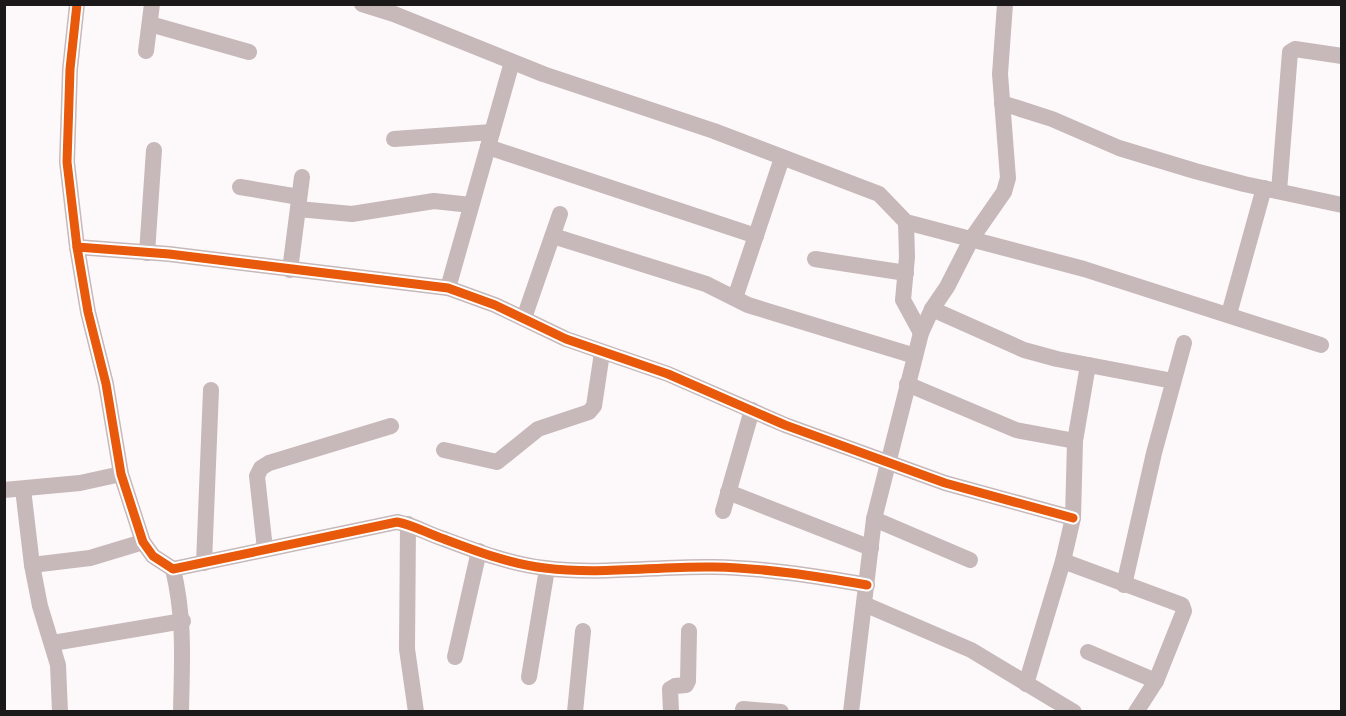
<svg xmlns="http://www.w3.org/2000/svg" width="1346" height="716" viewBox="0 0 1346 716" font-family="Figtree,sans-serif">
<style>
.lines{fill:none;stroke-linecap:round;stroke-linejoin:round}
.minor{stroke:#c7b8ba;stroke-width:16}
.cycleway-casing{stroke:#fff;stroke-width:13}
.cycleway{stroke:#e8590c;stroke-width:9}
</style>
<rect width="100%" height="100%" fill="#fdf9fa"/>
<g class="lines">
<!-- minor -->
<g class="minor">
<path d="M 77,4 L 70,69 L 67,162 L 77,247 L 88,312 L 106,384 L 121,474 L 143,542 L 153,556 L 173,569 L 397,522 C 414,525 428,534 444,539 C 476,551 510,564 545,568 C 600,575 657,566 713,567 C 765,568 816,576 867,585"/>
<polyline points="362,4 394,14 543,74 714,131 879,194 906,222 1084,269 1321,345"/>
<polyline points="150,24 249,52"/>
<polyline points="146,51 152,4"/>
<polyline points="1002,103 1052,119 1119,148 1195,171 1244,184 1342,205"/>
<polyline points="394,139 492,132"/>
<polyline points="488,147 756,236"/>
<polyline points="240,187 299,197"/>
<polyline points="1279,191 1290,52 1295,49 1342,56"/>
<polyline points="298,209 352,214 434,201 471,205"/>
<polyline points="906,222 907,257 903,300 921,333"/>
<polyline points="553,236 706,284 748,305 915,356"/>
<polyline points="77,247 169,254 448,288 495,305 566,339 668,374 785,425 945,483 1073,518"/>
<polyline points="147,253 154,150"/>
<polyline points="815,259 906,273"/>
<polyline points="290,270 302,177"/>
<polyline points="448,288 512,62"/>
<polyline points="735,298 782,158"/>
<polyline points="932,309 1024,350 1057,359 1173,381"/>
<polyline points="1229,314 1264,188"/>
<polyline points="524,318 560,214"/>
<polyline points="907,384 1016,430 1075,441"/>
<polyline points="444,450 497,462 538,429 589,412 594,406 602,353"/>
<polyline points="23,489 32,565 40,606 58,665 60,712"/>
<polyline points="4,490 80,483 121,474"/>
<polyline points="728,492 871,548"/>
<polyline points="723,511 752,410"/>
<polyline points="874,519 970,560"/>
<polyline points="408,524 407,649 416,712"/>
<polyline points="265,549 257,476 261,468 269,463 391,426"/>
<polyline points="1063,561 1182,605 1184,611 1156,681 1136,712"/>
<polyline points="204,563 211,390"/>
<polyline points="32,565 90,558 143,542"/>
<path d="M 173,569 C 185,619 182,661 181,712"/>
<polyline points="1124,585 1154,453 1184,343"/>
<polyline points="864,604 971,650 1074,712"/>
<polyline points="53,643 183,621"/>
<polyline points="1088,652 1156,681"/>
<polyline points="455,657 479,551"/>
<polyline points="529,677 547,569"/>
<polyline points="1026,684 1063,561 1073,518 1075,441 1088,365"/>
<polyline points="743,709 781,712"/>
<polyline points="575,712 583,631"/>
<polyline points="671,712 670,689 675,686 686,685 688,681 689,631"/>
<polyline points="851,712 874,519 921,333 932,309 947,287 972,238 1004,192 1008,178 1000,74 1005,4"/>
</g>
<defs>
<g id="cycleway">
<path d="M 77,4 L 70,69 L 67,162 L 77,247 L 88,312 L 106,384 L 121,474 L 143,542 L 153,556 L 173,569 L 397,522 C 414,525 428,534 444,539 C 476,551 510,564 545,568 C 600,575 657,566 713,567 C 765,568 816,576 867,585"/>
<polyline points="77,247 169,254 448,288 495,305 566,339 668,374 785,425 945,483 1073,518"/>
</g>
</defs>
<!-- cycleway casing -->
<use href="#cycleway" class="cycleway-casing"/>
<!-- cycleway -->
<use href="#cycleway" class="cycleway"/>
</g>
<!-- border -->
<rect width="1346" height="716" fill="none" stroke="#1c191a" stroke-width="12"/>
</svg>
